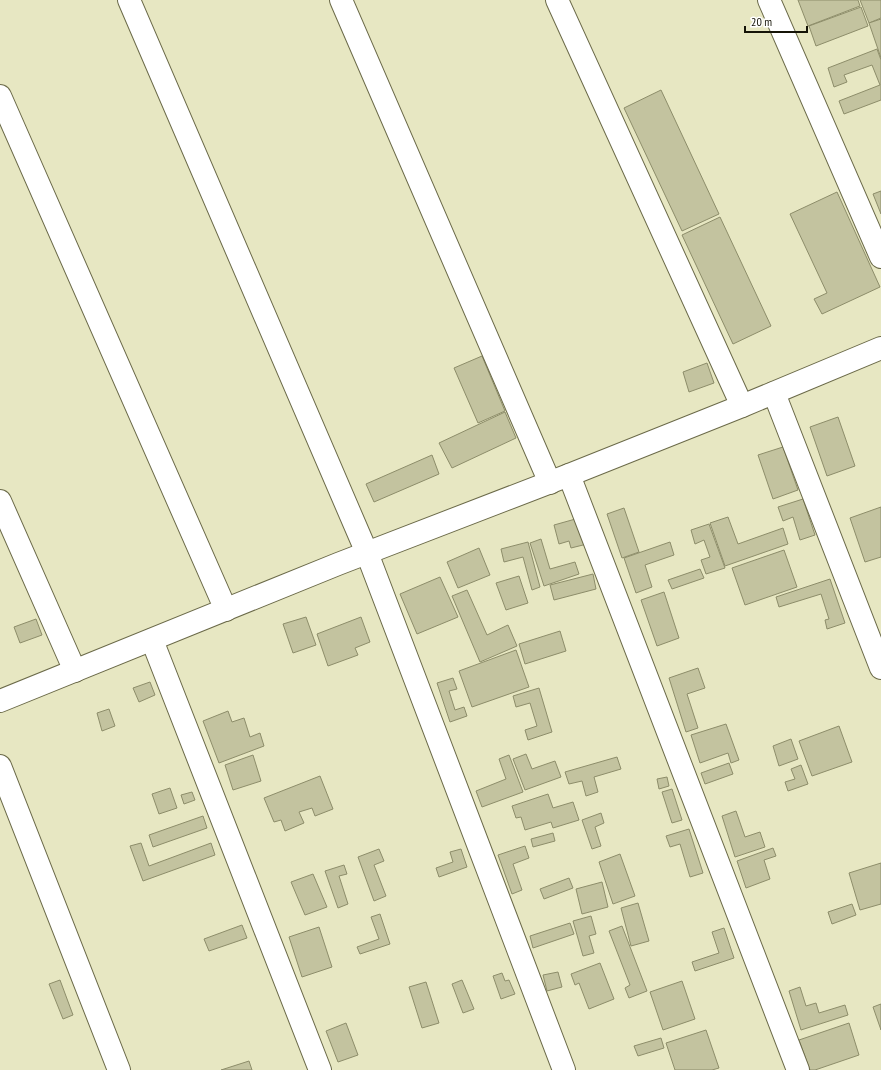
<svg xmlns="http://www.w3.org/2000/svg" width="881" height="1070" viewBox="0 0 881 1070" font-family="'PT Sans Narrow',sans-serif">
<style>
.building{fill:#c3c39f;stroke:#8d8d6a}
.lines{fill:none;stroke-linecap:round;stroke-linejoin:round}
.minor-casing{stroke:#6b6a49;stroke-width:24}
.minor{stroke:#fff;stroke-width:22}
</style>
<rect width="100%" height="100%" fill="#e7e7c2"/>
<!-- building -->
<g class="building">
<polygon points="798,0 858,0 860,6 808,26"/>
<polygon points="860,0 881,0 881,18 869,23"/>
<polygon points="861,7 868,26 816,46 809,26"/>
<polygon points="881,19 881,58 869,23"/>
<polygon points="877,49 881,60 881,100 844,114 839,101 880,85 872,65 844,75 847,82 834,87 828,68"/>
<polygon points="661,90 719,214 682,231 624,108"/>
<polygon points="881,191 881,214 873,194"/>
<polygon points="837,192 880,287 822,314 814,299 827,293 790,214"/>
<polygon points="720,217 771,326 733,344 682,235"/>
<polygon points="482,356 505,411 478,423 454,368"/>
<polygon points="707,363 714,383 689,392 683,372"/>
<polygon points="505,412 516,438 452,468 439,443"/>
<polygon points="838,417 855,466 827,476 810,427"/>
<polygon points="783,447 798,490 773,499 758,455"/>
<polygon points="432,455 439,474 374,502 366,484"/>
<polygon points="803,499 815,535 800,540 793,517 783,521 778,507"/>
<polygon points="881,507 881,557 865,562 850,518"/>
<polygon points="624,508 639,552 622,558 607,514"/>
<polygon points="728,517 738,544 783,528 788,544 725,566 710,523"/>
<polygon points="579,518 587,544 571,548 569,541 559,544 554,525"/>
<polygon points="709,524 725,568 706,574 701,560 710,557 704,540 695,544 691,530"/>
<polygon points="541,539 550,569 575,562 579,574 544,586 530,543"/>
<polygon points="528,542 540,587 532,590 523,557 504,562 501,549"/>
<polygon points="670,542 674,555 645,565 652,587 636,593 624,558"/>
<polygon points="479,548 490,575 458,588 447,562"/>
<polygon points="784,550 797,587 745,605 732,568"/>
<polygon points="700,569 704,578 672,589 668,580"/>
<polygon points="593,574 596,589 554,600 550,585"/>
<polygon points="519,576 528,603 506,610 496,583"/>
<polygon points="440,577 458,617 417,634 400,594"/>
<polygon points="830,579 845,623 827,629 825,620 829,619 821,594 779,607 776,597"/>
<polygon points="467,590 487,635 508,625 517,646 480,662 452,596"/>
<polygon points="664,592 679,638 657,646 641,600"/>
<polygon points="306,617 316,645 293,653 283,624"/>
<polygon points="361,617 370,642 355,648 358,655 328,666 317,634"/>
<polygon points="36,619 42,635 20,643 14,627"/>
<polygon points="560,631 566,651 525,664 519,644"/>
<polygon points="516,650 529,687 472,707 459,671"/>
<polygon points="698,668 705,688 687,694 698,728 686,732 669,678"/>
<polygon points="453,678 457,689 449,691 455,710 464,707 467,716 450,722 437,683"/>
<polygon points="150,682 155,695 139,702 133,688"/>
<polygon points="539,688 552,732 528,740 525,730 537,726 530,703 516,707 513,696"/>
<polygon points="109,709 115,726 102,731 97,713"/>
<polygon points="228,711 232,722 244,718 250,737 260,733 264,746 219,763 203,721"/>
<polygon points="726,724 739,760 731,763 728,753 700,763 691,735"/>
<polygon points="839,726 852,762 812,776 799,741"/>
<polygon points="791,739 798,759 779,766 773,746"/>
<polygon points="526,754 532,769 555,761 561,777 525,790 513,759"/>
<polygon points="253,755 261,781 233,790 225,765"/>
<polygon points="509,755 523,792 482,807 476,791 506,779 499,759"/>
<polygon points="617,757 621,769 594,777 598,792 586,796 582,781 569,784 565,772"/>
<polygon points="729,763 733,774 705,784 701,773"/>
<polygon points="801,765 808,784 788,791 785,782 795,779 791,769"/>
<polygon points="320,776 333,809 315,816 312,808 299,812 304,823 285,831 281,820 274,822 264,798"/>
<polygon points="667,777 669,786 659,789 657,779"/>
<polygon points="170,788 177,808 159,814 152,794"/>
<polygon points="672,789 682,820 672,823 662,792"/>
<polygon points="192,792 195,800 184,804 181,795"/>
<polygon points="548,794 553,808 573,802 579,820 553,828 551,822 525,830 521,817 516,818 512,806"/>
<polygon points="736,811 745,837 760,832 765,847 735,857 722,816"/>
<polygon points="601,813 604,823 595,827 601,846 592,849 582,820"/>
<polygon points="203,816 207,828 153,847 149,835"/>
<polygon points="689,829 703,873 690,877 680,844 670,847 666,836"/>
<polygon points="553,833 555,841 533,847 531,839"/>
<polygon points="141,843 149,866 211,843 215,855 143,881 130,846"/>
<polygon points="525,846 529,858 513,864 522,890 512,894 498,855"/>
<polygon points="773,848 776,856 764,860 770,879 746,888 737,861"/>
<polygon points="379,849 384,861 374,865 386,896 374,901 358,857"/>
<polygon points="461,849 467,867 439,877 436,868 453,862 450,852"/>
<polygon points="620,854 635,896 613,904 599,862"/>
<polygon points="881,863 881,904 860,910 849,873"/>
<polygon points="344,865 347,874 339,876 348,904 338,908 325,871"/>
<polygon points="313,874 327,907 305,915 291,882"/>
<polygon points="569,878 573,888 544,899 540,889"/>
<polygon points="602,882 608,907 582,914 576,889"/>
<polygon points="638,903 649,941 631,946 621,908"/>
<polygon points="852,904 856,915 832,924 828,912"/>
<polygon points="380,914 390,944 360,954 357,947 379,939 371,917"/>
<polygon points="591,916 596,934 589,936 594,953 583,956 573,921"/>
<polygon points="570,923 574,934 533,948 530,936"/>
<polygon points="242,925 247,938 209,951 204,939"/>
<polygon points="622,926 647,991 629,998 625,988 630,985 609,931"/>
<polygon points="319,927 332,967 302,977 289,937"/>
<polygon points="724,928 734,958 695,971 692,962 719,953 712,932"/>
<polygon points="600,963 614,999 589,1009 579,983 575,985 571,974"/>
<polygon points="558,972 562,987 547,991 543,975"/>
<polygon points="502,973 505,981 509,980 515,994 501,999 493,976"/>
<polygon points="60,980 73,1015 63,1019 49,984"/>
<polygon points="462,980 474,1009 463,1013 452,984"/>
<polygon points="682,981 695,1019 663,1030 650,992"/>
<polygon points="426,982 439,1023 422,1028 409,987"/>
<polygon points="800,987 806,1006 816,1003 819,1013 845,1005 848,1015 801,1030 789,991"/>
<polygon points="881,1004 881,1030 873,1007"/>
<polygon points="346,1023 358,1055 338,1062 326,1031"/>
<polygon points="849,1023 859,1055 815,1070 810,1070 799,1040"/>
<polygon points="706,1030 719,1068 712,1070 675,1070 666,1043"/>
<polygon points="661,1038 664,1048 638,1056 634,1046"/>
<polygon points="249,1061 252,1070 221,1070"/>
</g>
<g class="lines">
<defs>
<g id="minor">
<polyline points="129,0 367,553 564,1070"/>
<polyline points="341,0 550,483"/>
<polyline points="557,0 742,406"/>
<polyline points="769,0 881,257"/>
<polyline points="0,96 226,610"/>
<polyline points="774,393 881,668"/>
<polyline points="569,475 798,1070"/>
<polyline points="0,501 75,671"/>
<polyline points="152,640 320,1070"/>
<polyline points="0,701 338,564 569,475 742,406 881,348"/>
<polyline points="0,766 119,1070"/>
</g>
</defs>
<!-- minor casing -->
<use href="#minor" class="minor-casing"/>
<!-- minor -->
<use href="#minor" class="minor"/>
</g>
<!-- scale -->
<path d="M745 26v6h62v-6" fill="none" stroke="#151407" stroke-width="2"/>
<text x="751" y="26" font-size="12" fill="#151407" stroke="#ffffff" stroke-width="3" paint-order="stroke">20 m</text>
</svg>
